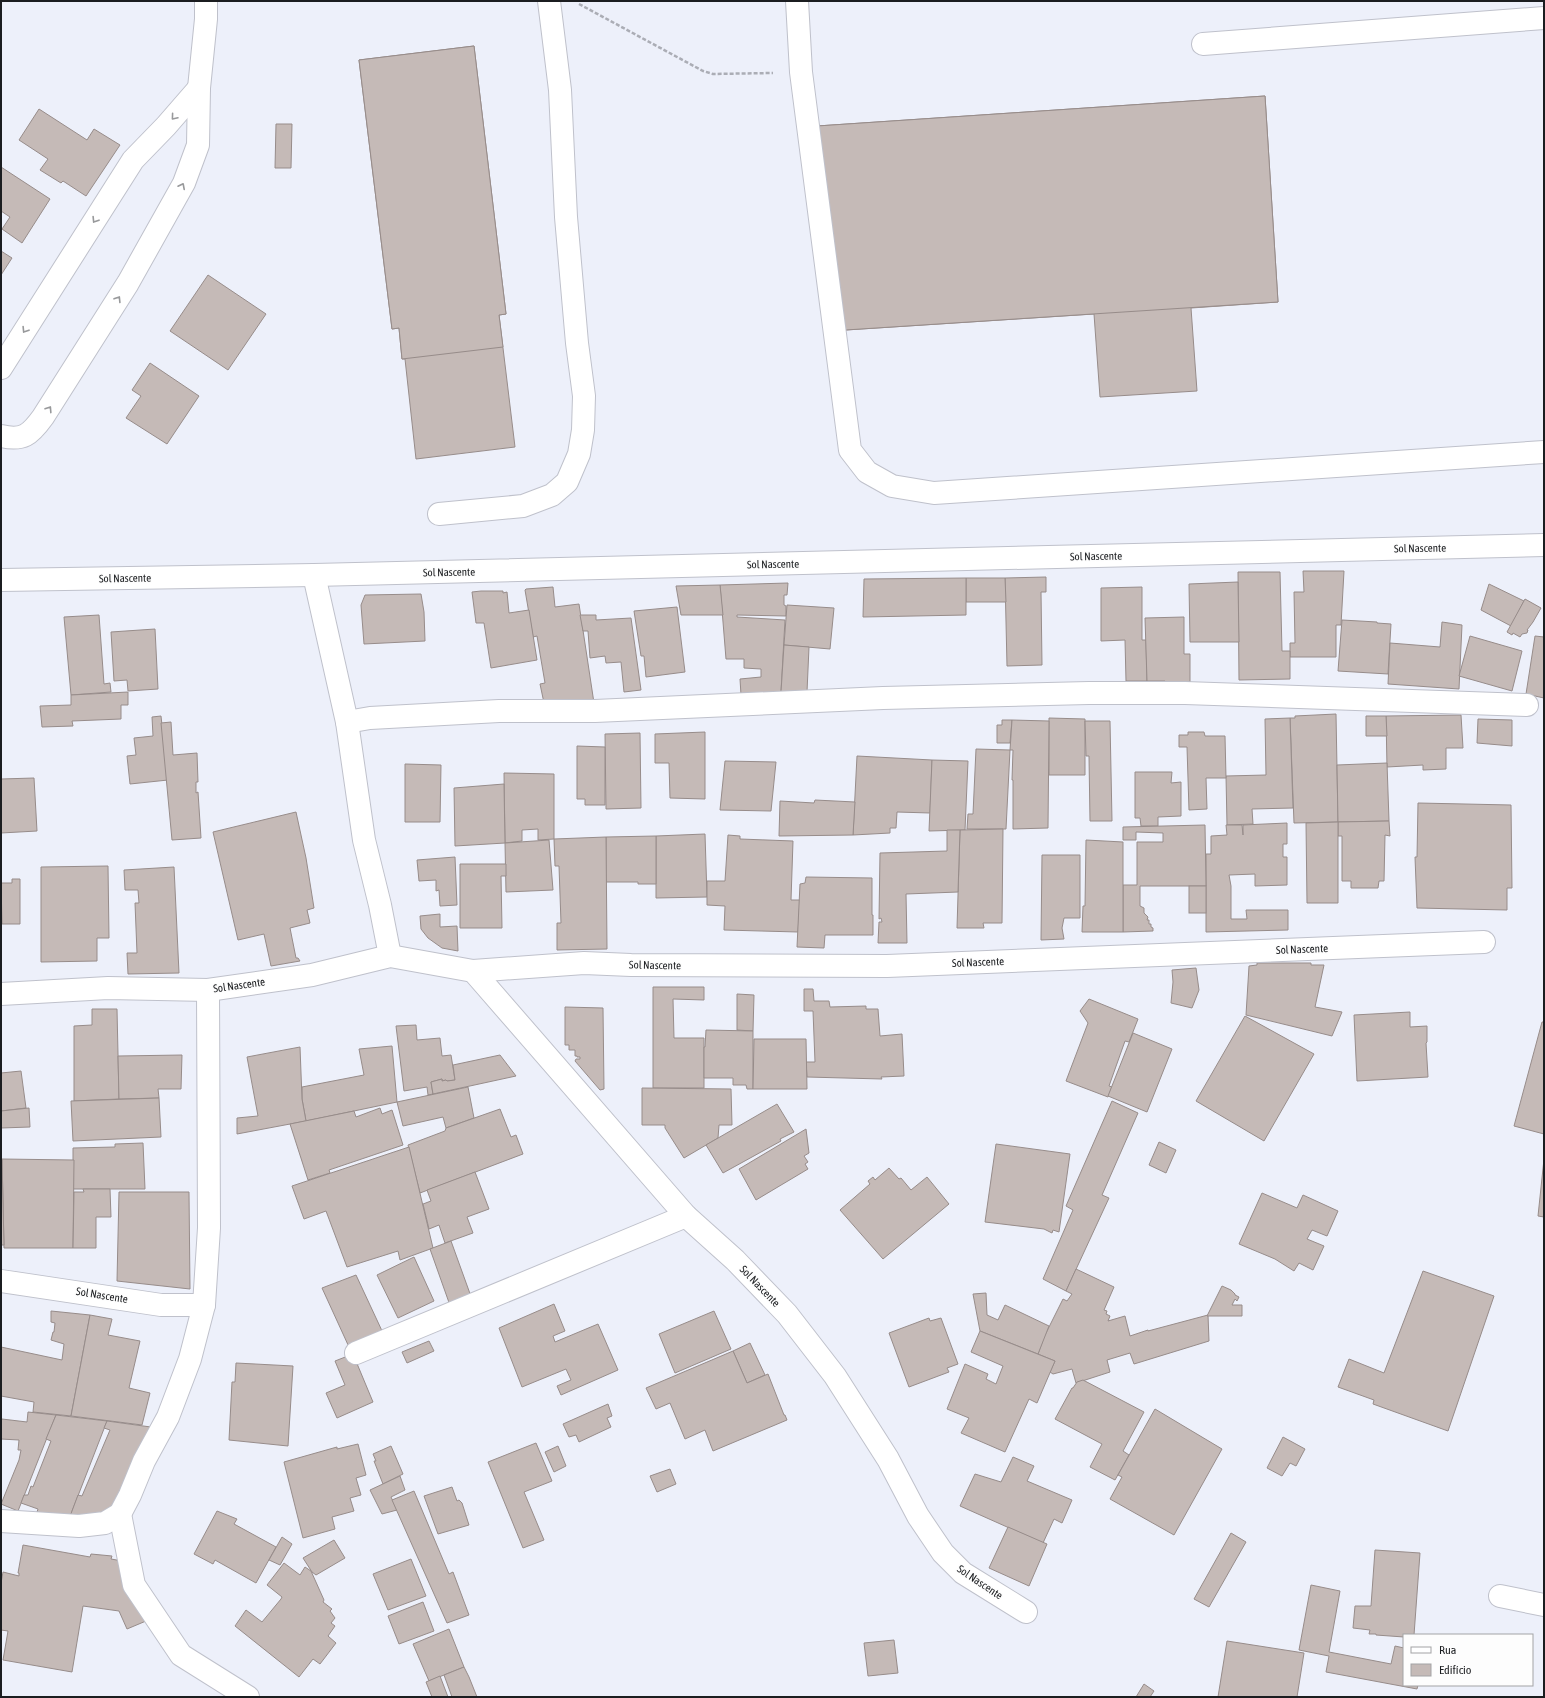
<svg xmlns="http://www.w3.org/2000/svg" width="1545" height="1698" viewBox="0 0 1545 1698" font-family="'Asap Condensed',sans-serif">
<style>
.building{fill:#c5bab7;stroke:#978c8a}
.lines{fill:none;stroke-linecap:round;stroke-linejoin:round}
.minor-casing{stroke:#bfc1cb;stroke-width:24}
.path{stroke:#abadb5;stroke-width:2.5;stroke-dasharray:4 2;stroke-linecap:butt}
.minor{stroke:#fff;stroke-width:22}
.oneway{stroke:#98999b}
.labels{text-anchor:middle;dominant-baseline:central;stroke-width:3;stroke-linejoin:round;paint-order:stroke}
.street-label{font-size:11px;fill:#1b1d20;stroke:#fdfdfd}
</style>
<rect width="100%" height="100%" fill="#edf0fa"/>
<!-- building -->
<g class="building">
<polygon points="474,46 506,314 499,315 515,447 416,459 405,359 402,359 399,328 392,329 359,60"/>
<polygon points="474,46 506,314 499,315 503,347 402,359 399,328 392,329 359,60"/>
<polygon points="1265,96 1278,302 1191,308 1197,391 1100,397 1094,314 830,331 817,126"/>
<polygon points="1265,96 1278,302 830,331 817,126"/>
<polygon points="39,109 87,140 94,129 120,145 86,196 63,181 61,183 40,170 48,159 19,140"/>
<polygon points="276,124 292,124 291,168 275,168"/>
<polygon points="1,167 50,199 22,243 2,229 10,217 1,211"/>
<polygon points="1,251 12,258 1,275"/>
<polygon points="208,275 266,314 228,370 170,331"/>
<polygon points="150,363 199,396 167,444 126,418 141,396 132,390"/>
<polygon points="1303,571 1344,571 1341,625 1336,625 1336,657 1290,657 1290,643 1295,643 1294,592 1304,592"/>
<polygon points="1238,572 1280,572 1282,651 1290,651 1290,679 1239,680"/>
<polygon points="1046,577 1046,592 1041,592 1042,665 1007,666 1005,578"/>
<polygon points="966,578 1005,578 1006,602 966,602"/>
<polygon points="966,578 966,615 863,617 864,579"/>
<polygon points="1238,582 1239,642 1190,642 1189,584"/>
<polygon points="788,583 787,595 784,595 784,605 786,606 786,616 737,615 737,617 785,620 781,692 741,695 740,679 761,677 761,669 744,668 744,659 726,659 720,585"/>
<polygon points="1489,584 1524,601 1511,626 1481,610"/>
<polygon points="720,585 723,615 681,615 676,586"/>
<polygon points="553,587 555,607 579,604 594,703 544,703 540,684 545,683 537,636 533,637 525,590 526,589"/>
<polygon points="1142,587 1142,640 1146,640 1147,681 1126,681 1125,640 1101,641 1101,588"/>
<polygon points="481,591 503,591 503,593 507,592 509,613 529,610 537,660 491,668 484,623 476,623 472,592"/>
<polygon points="421,594 424,612 425,641 364,644 361,605 365,595"/>
<polygon points="1525,599 1541,608 1533,622 1527,630 1528,630 1527,633 1522,634 1520,637 1513,633 1512,635 1507,632"/>
<polygon points="787,605 834,608 830,649 784,645"/>
<polygon points="677,607 685,672 646,677 644,656 641,656 634,611"/>
<polygon points="99,615 104,684 110,683 111,692 71,695 64,617"/>
<polygon points="580,615 596,615 596,620 631,618 641,690 624,692 621,662 606,663 605,656 590,658 588,631 583,631"/>
<polygon points="1184,617 1184,654 1190,654 1190,682 1165,683 1165,681 1147,681 1145,618"/>
<polygon points="1342,620 1377,622 1377,623 1391,624 1388,674 1338,671"/>
<polygon points="1442,622 1462,625 1459,689 1388,684 1390,643 1440,647"/>
<polygon points="155,629 158,689 128,691 127,680 114,681 111,632"/>
<polygon points="1470,636 1522,651 1512,691 1459,676"/>
<polygon points="1535,636 1544,637 1544,698 1526,694"/>
<polygon points="784,645 809,647 807,692 781,692"/>
<polygon points="128,692 128,705 121,705 121,719 72,721 73,726 42,727 40,706 71,705 71,695"/>
<polygon points="1336,714 1338,822 1294,823 1290,718 1295,718 1295,716"/>
<polygon points="1461,715 1463,748 1446,748 1446,769 1423,770 1423,765 1387,767 1386,716"/>
<polygon points="161,716 168,780 130,784 127,756 136,755 134,738 153,736 152,717"/>
<polygon points="1366,716 1386,716 1387,736 1366,736"/>
<polygon points="1049,718 1085,719 1085,775 1049,775"/>
<polygon points="1290,718 1293,808 1252,809 1253,824 1227,825 1226,776 1266,775 1265,719"/>
<polygon points="1478,719 1512,720 1512,746 1477,743"/>
<polygon points="1002,720 1012,720 1010,743 997,743 997,725 1002,725"/>
<polygon points="1012,720 1049,721 1048,828 1013,829 1013,780 1012,780 1013,750 1010,750"/>
<polygon points="1085,721 1110,721 1112,821 1090,821 1089,756 1086,756"/>
<polygon points="171,722 173,755 197,753 198,782 196,782 196,793 198,792 201,838 172,840 161,723"/>
<polygon points="705,732 705,799 670,798 669,763 655,763 655,734"/>
<polygon points="1188,732 1204,732 1205,736 1225,736 1226,778 1206,778 1207,809 1189,810 1187,747 1179,747 1179,735 1188,735"/>
<polygon points="640,733 641,808 606,809 605,734"/>
<polygon points="577,746 605,747 605,805 585,805 585,799 577,799"/>
<polygon points="976,749 1010,750 1006,829 967,829 968,814 973,814"/>
<polygon points="857,756 932,760 930,813 897,812 896,828 890,828 890,833 853,835"/>
<polygon points="932,760 968,761 965,830 929,831"/>
<polygon points="725,761 776,762 771,811 720,810"/>
<polygon points="1387,763 1389,821 1338,822 1337,765"/>
<polygon points="405,764 441,765 440,822 405,822"/>
<polygon points="1135,772 1172,772 1171,783 1181,782 1181,816 1158,817 1158,826 1141,826 1140,818 1135,818"/>
<polygon points="504,773 554,774 554,839 538,840 538,829 522,830 522,841 505,843"/>
<polygon points="34,778 37,831 1,833 1,779"/>
<polygon points="504,784 505,843 455,846 454,788"/>
<polygon points="815,800 855,802 853,835 779,836 780,801 814,803"/>
<polygon points="1418,803 1511,805 1512,888 1507,888 1507,910 1417,908 1415,857 1417,857"/>
<polygon points="296,812 306,858 314,908 307,910 310,923 290,928 296,958 298,958 300,961 271,966 264,934 238,940 213,832"/>
<polygon points="1389,821 1390,836 1385,835 1384,881 1379,881 1378,888 1351,888 1351,881 1342,881 1342,836 1338,836 1338,822"/>
<polygon points="1338,822 1338,903 1307,903 1306,823"/>
<polygon points="1287,823 1287,844 1283,844 1283,857 1287,857 1287,885 1255,886 1255,874 1229,875 1231,886 1231,919 1247,919 1246,910 1288,910 1288,930 1206,932 1206,854 1211,854 1211,836 1227,835 1226,825 1242,825 1243,835 1243,825"/>
<polygon points="1205,825 1206,886 1140,886 1140,906 1144,908 1144,913 1148,917 1147,920 1149,920 1149,924 1151,924 1151,927 1153,928 1153,931 1123,932 1123,885 1137,885 1137,842 1163,842 1163,833 1136,832 1136,840 1123,840 1123,827"/>
<polygon points="1003,829 1002,923 983,923 984,928 957,928 960,830"/>
<polygon points="947,830 960,830 958,892 906,894 907,943 878,943 879,922 882,922 881,918 879,919 880,853 947,851"/>
<polygon points="705,834 707,897 656,898 656,836"/>
<polygon points="728,835 740,836 740,839 793,841 791,900 800,900 798,932 724,930 725,906 707,905 707,881 725,881"/>
<polygon points="656,836 656,884 638,884 638,882 606,882 606,837"/>
<polygon points="606,837 607,949 557,950 557,923 561,923 559,866 555,866 554,839"/>
<polygon points="549,840 553,890 506,892 505,843"/>
<polygon points="1086,840 1123,842 1123,932 1082,932 1083,906 1085,906"/>
<polygon points="1042,855 1080,855 1080,918 1064,918 1062,928 1064,939 1041,940"/>
<polygon points="455,857 457,905 440,906 439,890 436,891 436,880 419,881 417,860"/>
<polygon points="460,864 506,864 506,876 501,876 502,928 460,928"/>
<polygon points="108,866 109,938 97,938 97,961 41,962 41,867"/>
<polygon points="174,867 179,973 128,974 127,953 137,953 135,903 139,903 138,890 125,890 124,870"/>
<polygon points="806,877 872,878 872,915 873,915 873,935 825,935 824,948 797,947 800,884 805,883"/>
<polygon points="12,879 20,879 20,924 2,924 1,883 12,883"/>
<rect x="1189" y="886" width="17" height="27"/>
<polygon points="440,914 440,927 457,926 458,951 442,948 428,938 421,929 420,916"/>
<polygon points="1257,963 1311,963 1311,965 1324,965 1315,1007 1342,1012 1332,1036 1246,1015 1249,966 1257,965"/>
<polygon points="1196,968 1199,990 1192,1008 1171,1003 1173,982 1172,970"/>
<polygon points="653,987 704,987 704,1000 673,999 674,1038 704,1038 704,1088 653,1088"/>
<polygon points="804,989 813,989 814,1001 829,1001 830,1007 866,1006 866,1009 878,1009 880,1036 902,1034 904,1076 881,1077 882,1079 807,1077 806,1062 815,1062 813,1011 804,1011"/>
<polygon points="737,994 754,995 753,1031 737,1030"/>
<polygon points="1089,999 1138,1019 1129,1042 1125,1041 1109,1086 1112,1087 1108,1097 1066,1081 1088,1023 1080,1011"/>
<polygon points="565,1007 603,1008 604,1089 600,1090 575,1061 576,1059 580,1059 580,1057 577,1057 577,1056 575,1056 575,1050 569,1050 569,1045 565,1045"/>
<polygon points="92,1009 117,1009 119,1099 74,1101 74,1026 92,1025"/>
<polygon points="1410,1012 1410,1027 1427,1026 1427,1042 1426,1043 1428,1077 1357,1081 1354,1015"/>
<polygon points="1245,1016 1314,1054 1264,1141 1196,1101"/>
<polygon points="1542,1022 1544,1022 1544,1134 1514,1126"/>
<polygon points="416,1025 417,1040 440,1038 442,1056 451,1055 455,1080 447,1081 446,1080 442,1081 442,1079 431,1082 433,1094 428,1095 427,1087 404,1091 396,1026"/>
<polygon points="706,1030 753,1031 753,1089 747,1089 746,1085 733,1085 733,1078 704,1078 704,1047 705,1047"/>
<polygon points="1133,1033 1172,1049 1147,1112 1108,1096"/>
<polygon points="754,1039 806,1039 807,1089 753,1089"/>
<polygon points="392,1046 397,1102 306,1121 302,1099 302,1087 364,1075 359,1049"/>
<polygon points="300,1047 302,1099 306,1121 237,1134 237,1118 258,1116 247,1057"/>
<polygon points="182,1055 181,1089 158,1089 159,1098 119,1099 118,1056"/>
<polygon points="500,1055 516,1076 433,1094 431,1082 442,1079 442,1081 446,1080 447,1081 455,1080 453,1065"/>
<polygon points="21,1071 26,1108 1,1111 1,1073"/>
<polygon points="468,1087 474,1118 446,1128 443,1117 403,1126 397,1102"/>
<polygon points="642,1088 731,1089 732,1125 719,1125 718,1138 684,1158 665,1128 665,1125 642,1125"/>
<polygon points="159,1098 161,1137 73,1141 71,1101"/>
<polygon points="1112,1101 1138,1113 1102,1195 1109,1198 1066,1291 1043,1279 1073,1210 1066,1206"/>
<polygon points="777,1104 794,1132 780,1139 781,1141 723,1173 706,1145"/>
<polygon points="29,1108 30,1127 1,1128 1,1111"/>
<polygon points="380,1108 382,1114 392,1110 403,1145 329,1170 330,1173 308,1180 290,1124 354,1111 356,1117"/>
<polygon points="500,1109 511,1137 516,1135 523,1154 420,1193 408,1145 445,1131 446,1128"/>
<polygon points="806,1129 809,1153 804,1156 808,1162 805,1164 808,1169 756,1200 739,1169"/>
<polygon points="1159,1142 1176,1150 1166,1173 1149,1165"/>
<polygon points="143,1143 145,1189 73,1189 73,1148 115,1147 115,1144"/>
<polygon points="996,1144 1070,1154 1059,1232 1053,1230 1052,1233 1044,1229 985,1222"/>
<polygon points="409,1147 433,1248 400,1260 398,1251 347,1267 326,1211 304,1219 292,1186"/>
<polygon points="2,1159 74,1160 73,1248 4,1248"/>
<polygon points="1544,1159 1544,1217 1538,1216"/>
<polygon points="1,1160 2,1160 4,1245 1,1245"/>
<polygon points="889,1168 899,1179 901,1178 911,1190 927,1177 949,1204 883,1259 840,1210 870,1184 868,1181 873,1177 875,1180"/>
<polygon points="475,1172 489,1209 467,1217 473,1233 445,1243 439,1225 429,1229 423,1204 431,1201 427,1190"/>
<polygon points="83,1189 110,1189 111,1217 96,1217 96,1248 73,1248 74,1192 84,1192"/>
<polygon points="119,1192 189,1192 190,1289 117,1281"/>
<polygon points="1262,1193 1297,1208 1303,1195 1338,1211 1327,1236 1312,1230 1307,1239 1324,1246 1313,1270 1299,1263 1294,1271 1275,1259 1239,1244"/>
<polygon points="451,1241 473,1302 452,1311 430,1249"/>
<polygon points="414,1257 434,1301 398,1318 377,1275"/>
<polygon points="1076,1269 1114,1287 1104,1310 1107,1311 1106,1314 1110,1316 1108,1321 1125,1316 1130,1336 1148,1330 1148,1331 1208,1315 1209,1341 1134,1364 1130,1353 1107,1360 1110,1372 1076,1383 1072,1369 1053,1374 1050,1372 1055,1361 1038,1354 1044,1337 1063,1299 1067,1301 1072,1294 1066,1291"/>
<polygon points="1423,1271 1494,1296 1448,1431 1373,1404 1374,1400 1338,1387 1349,1359 1384,1373"/>
<polygon points="356,1275 383,1333 349,1347 322,1288"/>
<polygon points="1222,1286 1231,1290 1235,1294 1235,1295 1239,1297 1237,1301 1235,1299 1232,1305 1242,1305 1242,1316 1207,1316"/>
<polygon points="986,1293 987,1315 998,1320 1005,1305 1049,1326 1038,1354 980,1331 973,1294"/>
<polygon points="554,1304 565,1331 553,1336 555,1342 598,1324 618,1370 561,1395 557,1386 571,1380 566,1369 522,1387 499,1328"/>
<polygon points="51,1311 90,1315 71,1416 33,1412 34,1402 1,1396 1,1347 62,1360 64,1344 51,1340 53,1332 54,1332 55,1323 51,1322"/>
<polygon points="714,1311 731,1349 675,1373 659,1334"/>
<polygon points="90,1315 112,1319 108,1335 140,1341 129,1388 150,1393 142,1425 71,1416"/>
<polygon points="929,1318 930,1321 941,1318 958,1364 947,1368 949,1372 909,1387 889,1333"/>
<polygon points="980,1331 1055,1361 1037,1403 1029,1399 1005,1452 961,1433 969,1418 947,1409 965,1364 988,1374 986,1379 996,1384 1003,1366 971,1352"/>
<polygon points="429,1341 434,1351 407,1363 402,1352"/>
<polygon points="750,1343 765,1375 747,1383 733,1351"/>
<polygon points="733,1351 747,1383 768,1374 784,1415 785,1415 787,1420 713,1451 705,1430 685,1439 670,1403 656,1409 646,1388"/>
<polygon points="353,1354 373,1402 337,1418 326,1393 345,1385 335,1361"/>
<polygon points="236,1363 293,1366 288,1446 229,1440 232,1382 235,1382"/>
<polygon points="1083,1380 1144,1412 1123,1451 1129,1455 1115,1480 1090,1467 1102,1444 1055,1419 1072,1388 1073,1388 1077,1382"/>
<polygon points="608,1404 612,1416 607,1418 611,1427 579,1442 576,1435 569,1437 563,1424"/>
<polygon points="1155,1409 1222,1449 1174,1535 1110,1499 1122,1477 1118,1475"/>
<polygon points="28,1412 56,1415 18,1511 1,1504 19,1460 21,1450 18,1450 19,1440 1,1439 1,1421 2,1419 27,1422"/>
<polygon points="56,1415 107,1421 69,1519 35,1518 38,1509 21,1503 24,1495 28,1495 31,1486 33,1487 51,1441 46,1439"/>
<polygon points="107,1421 158,1428 119,1522 69,1519 78,1495 82,1496 110,1430 104,1428"/>
<polygon points="1283,1437 1305,1449 1296,1466 1290,1463 1282,1476 1267,1468"/>
<polygon points="536,1443 552,1481 524,1492 544,1540 523,1548 488,1462"/>
<polygon points="358,1444 366,1475 356,1478 361,1495 350,1498 354,1511 332,1517 335,1529 303,1538 284,1462 337,1447 337,1449"/>
<polygon points="391,1446 403,1474 383,1484 374,1461 376,1461 373,1454"/>
<polygon points="558,1446 566,1466 554,1472 545,1452"/>
<polygon points="1013,1457 1034,1466 1027,1481 1072,1500 1062,1523 1054,1519 1043,1543 960,1506 975,1474 1001,1482"/>
<polygon points="670,1469 676,1484 657,1492 650,1476"/>
<polygon points="400,1476 405,1490 391,1497 397,1510 382,1514 370,1490"/>
<polygon points="452,1487 457,1501 459,1500 462,1503 469,1525 438,1534 424,1496"/>
<polygon points="414,1491 449,1574 453,1572 469,1615 447,1623 392,1500"/>
<polygon points="217,1511 237,1519 234,1524 276,1547 256,1583 215,1560 213,1564 194,1554"/>
<polygon points="1008,1527 1047,1544 1029,1586 989,1568"/>
<polygon points="1231,1533 1246,1542 1209,1607 1194,1599"/>
<polygon points="282,1537 292,1544 280,1565 269,1560"/>
<polygon points="334,1540 345,1558 316,1575 312,1572 303,1558"/>
<polygon points="23,1545 90,1557 91,1554 112,1556 111,1559 128,1562 146,1621 127,1629 119,1611 83,1606 72,1672 3,1660 8,1631 1,1630 1,1583 3,1572 19,1576 19,1573 18,1573"/>
<polygon points="1375,1550 1420,1553 1414,1635 1404,1635 1404,1637 1376,1635 1376,1634 1369,1634 1370,1630 1353,1628 1355,1606 1371,1606"/>
<polygon points="411,1559 426,1596 388,1610 373,1574"/>
<polygon points="284,1563 300,1575 305,1567 311,1571 324,1600 323,1602 332,1609 330,1611 335,1618 331,1623 335,1626 328,1636 336,1643 320,1664 313,1659 299,1677 235,1626 246,1610 262,1622 281,1599 282,1597 267,1585"/>
<polygon points="1311,1585 1340,1591 1329,1652 1391,1664 1395,1646 1404,1648 1404,1685 1418,1685 1417,1689 1326,1672 1329,1656 1299,1650"/>
<polygon points="423,1602 434,1631 399,1644 388,1616"/>
<polygon points="449,1629 464,1667 429,1681 413,1644"/>
<polygon points="894,1640 898,1673 868,1676 864,1643"/>
<polygon points="1227,1641 1304,1653 1297,1697 1218,1697"/>
<polygon points="464,1667 469,1677 477,1697 452,1697 444,1675"/>
<polygon points="440,1676 448,1697 432,1697 426,1682"/>
<polygon points="1144,1684 1154,1691 1150,1697 1136,1697"/>
</g>
<g class="lines">
<defs>
<g id="minor">
<polyline points="797,1 801,72 850,450 867,472 892,486 934,493 1544,452"/>
<polyline points="1203,44 1544,18"/>
<polyline points="1,368 133,160 166,126 199,88"/>
<path d="M 1,436 C 23,441 30,435 43,417 L 128,283 L 184,183 L 198,145 L 199,88 L 206,19 L 206,1"/>
<polyline points="439,514 523,506 552,495 567,482 579,454 583,430 584,396 577,343 566,217 560,90 549,1"/>
<polyline points="314,575 347,722 364,840 380,905 390,956"/>
<polyline points="1,580 314,575 1544,545"/>
<polyline points="347,722 370,718 499,711 595,711 883,698 1089,693 1185,693 1527,705"/>
<polyline points="473,971 686,1216 735,1260 787,1314 835,1376 888,1459 918,1516 943,1553 963,1573 1026,1612"/>
<polyline points="1,994 108,988 208,990 312,975 390,956 473,971 584,963 631,965 887,966 1484,942"/>
<polyline points="1,1281 161,1305 204,1305"/>
<polyline points="356,1353 686,1216"/>
<polyline points="120,1514 134,1585 181,1655 248,1697"/>
<polyline points="1,1521 79,1526 105,1523 120,1514 130,1495 144,1461 168,1417 190,1359 204,1305 209,1228 208,990"/>
<polyline points="1500,1596 1544,1605"/>
</g>
</defs>
<!-- minor casing -->
<use href="#minor" class="minor-casing"/>
<!-- path -->
<polyline class="path" points="579,4 703,71 713,74 773,73"/>
<!-- minor -->
<use href="#minor" class="minor"/>
</g>
<!-- one-way arrows -->
<defs><path id="oneway-chevron" d="M-2-3.5L2.5 0L-2 3.5" fill="none" stroke-width="1.6" stroke-linecap="round" stroke-linejoin="round"/></defs>
<g class="oneway">
<use href="#oneway-chevron" transform="translate(174 117) rotate(130)"/>
<use href="#oneway-chevron" transform="translate(182 186) rotate(-63)"/>
<use href="#oneway-chevron" transform="translate(95 220) rotate(122)"/>
<use href="#oneway-chevron" transform="translate(118 299) rotate(-58)"/>
<use href="#oneway-chevron" transform="translate(25 330) rotate(122)"/>
<use href="#oneway-chevron" transform="translate(49 409) rotate(-57)"/>
</g>
<g class="labels">
<!-- street labels -->
<g class="street-label">
<text transform="translate(1420 548) rotate(-1)">Sol Nascente</text>
<text transform="translate(1096 556) rotate(-1)">Sol Nascente</text>
<text transform="translate(773 564) rotate(-1)">Sol Nascente</text>
<text transform="translate(449 572) rotate(-1)">Sol Nascente</text>
<text transform="translate(125 578) rotate(-1)">Sol Nascente</text>
<text transform="translate(1302 949) rotate(-2)">Sol Nascente</text>
<text transform="translate(978 962) rotate(-2)">Sol Nascente</text>
<text transform="translate(655 965) rotate(1)">Sol Nascente</text>
<text transform="translate(239 985) rotate(-8)">Sol Nascente</text>
<text transform="translate(760 1286) rotate(46)">Sol Nascente</text>
<text transform="translate(102 1295) rotate(9)">Sol Nascente</text>
<text transform="translate(980 1582) rotate(34)">Sol Nascente</text>
</g>
</g>
<!-- border -->
<rect width="1545" height="1698" fill="none" stroke="#1b1d20" stroke-width="4"/>
<!-- legend -->
<rect x="1403" y="1634" width="130" height="52" fill="#fdfdfd" stroke="#a3a3a5"/>
<rect x="1411" y="1647" width="20" height="6" fill="#ffffff" stroke="#a3a3a5"/>
<text x="1439" y="1654" font-size="12" fill="#1b1d20">Rua</text>
<rect x="1411" y="1664" width="20" height="12" fill="#c5bab7" stroke="#a3a3a5"/>
<text x="1439" y="1674" font-size="12" fill="#1b1d20">Edifício</text>
</svg>
